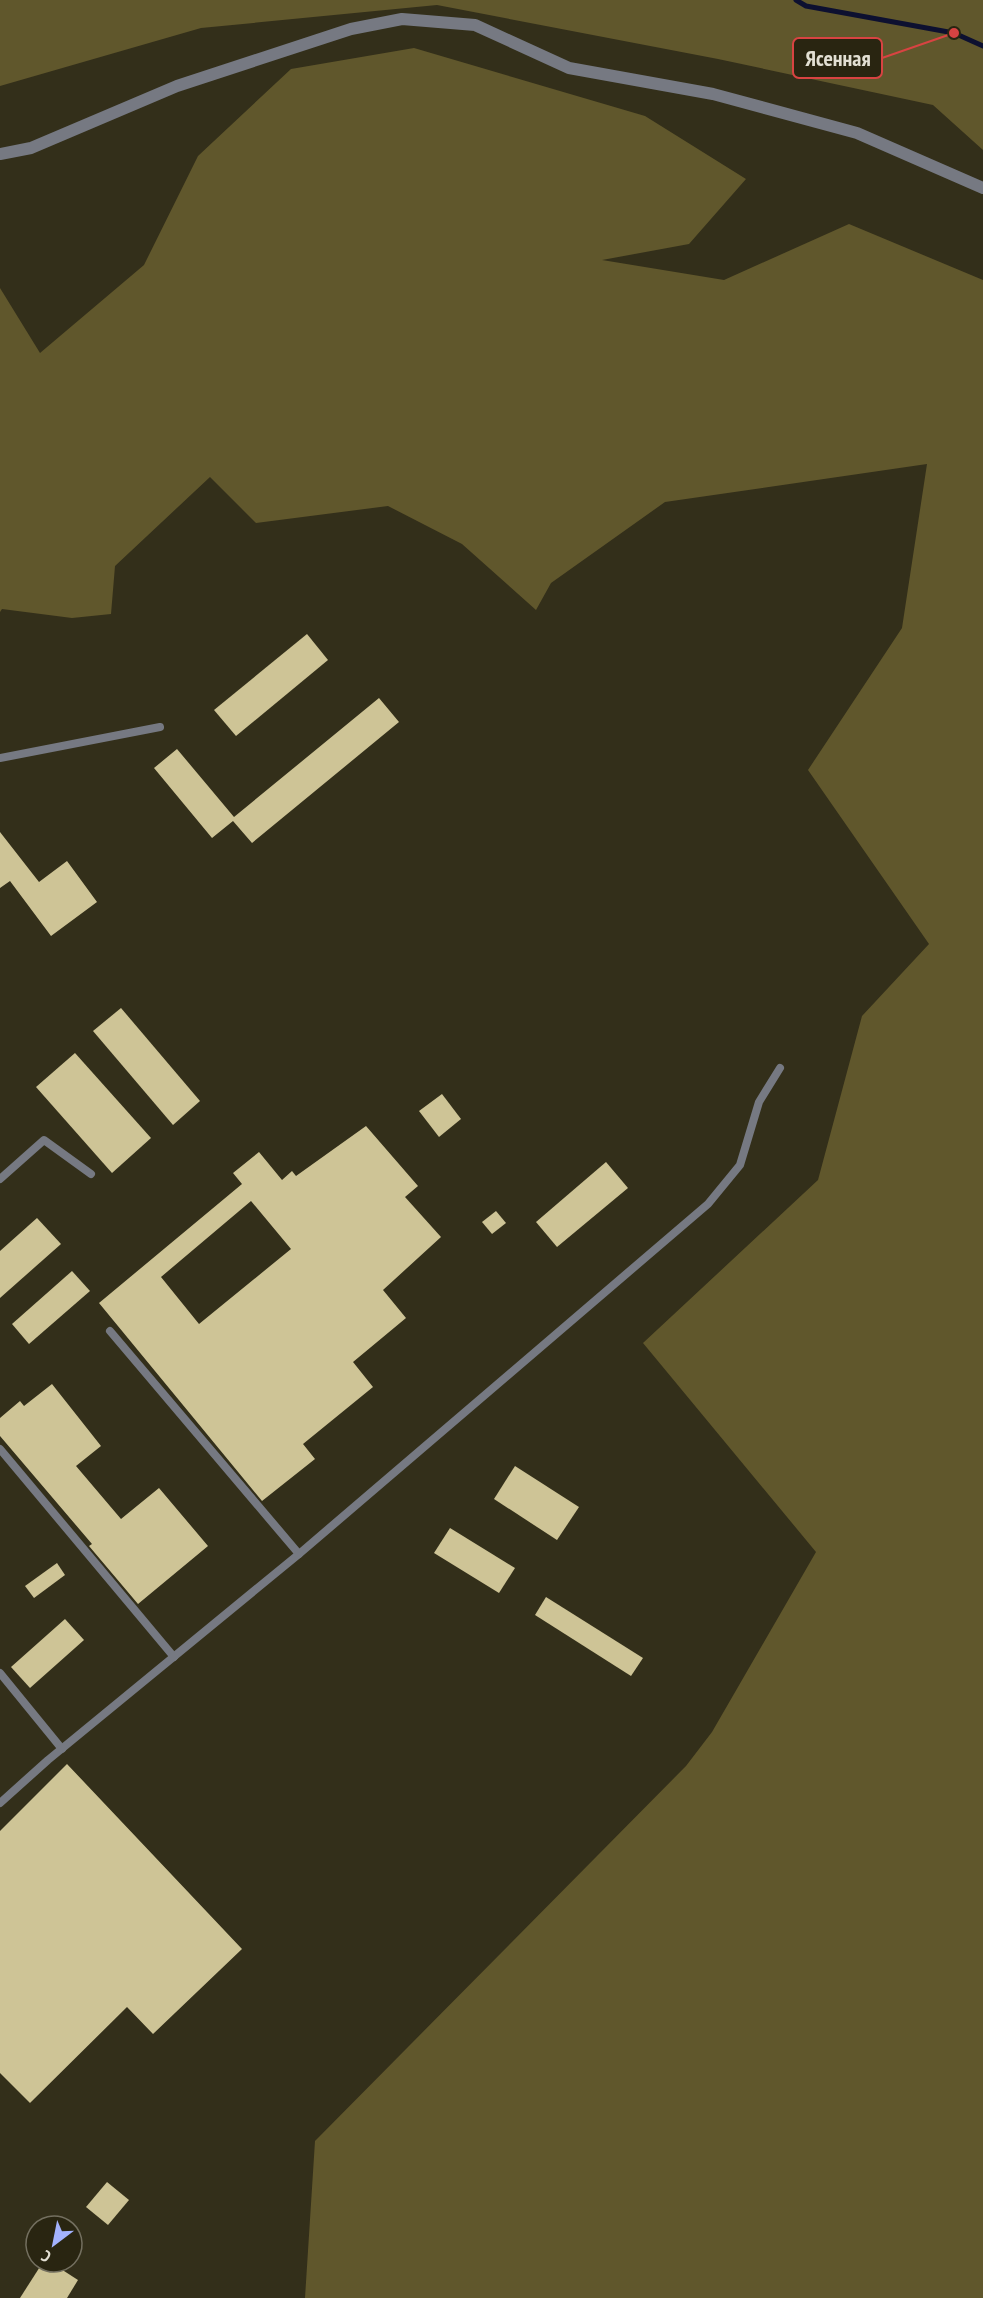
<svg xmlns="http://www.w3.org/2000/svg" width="983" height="2298" viewBox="0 0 983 2298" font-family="'PT Sans Narrow',sans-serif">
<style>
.forest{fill:#60572c}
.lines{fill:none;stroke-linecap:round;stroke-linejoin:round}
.stream{stroke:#0d1030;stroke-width:5}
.building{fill:#cec496;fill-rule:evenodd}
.lane{stroke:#767982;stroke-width:8}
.street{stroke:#767982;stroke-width:12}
.leader{fill:none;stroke:#d84342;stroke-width:2}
.callout-dot{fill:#d84342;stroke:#292511;stroke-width:2}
.callout{fill:#292511;stroke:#d84342;stroke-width:2}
.callout-label{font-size:22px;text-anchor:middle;font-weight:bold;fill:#e2dfd3}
</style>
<rect width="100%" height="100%" fill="#332f1a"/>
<!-- forest -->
<g class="forest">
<polygon points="0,0 983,0 983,150 933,105 718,59 437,5 201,28 0,86"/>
<polygon points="414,48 645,116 746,179 689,244 602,260 724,280 849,224 983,280 983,2298 305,2298 315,2141 686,1766 712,1732 816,1552 643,1343 818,1180 862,1016 929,944 808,770 902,628 927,464 665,502 551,583 536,610 462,544 388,506 256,523 210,477 115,566 111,614 72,618 2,609 0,612 0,288 40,353 144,265 198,156 291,69"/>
</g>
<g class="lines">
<!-- stream -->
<polyline class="stream" points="796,0 806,6 954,33 983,46"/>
</g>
<!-- building -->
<g class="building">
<polygon points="307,634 328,660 236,736 214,710"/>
<polygon points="379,698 399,722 252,843 233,821 212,838 154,768 177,749 234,817"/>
<polygon points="0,832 39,882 67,861 97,902 51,936 10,881 0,888"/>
<polygon points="121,1008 200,1101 173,1125 93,1031"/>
<polygon points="75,1053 151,1138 112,1173 36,1087"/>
<polygon points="442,1094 461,1119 439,1137 419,1111"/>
<path d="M 366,1126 L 418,1186 L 405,1197 L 441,1237 L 383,1290 L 406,1318 L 353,1362 L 373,1387 L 303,1444 L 315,1459 L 262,1501 L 99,1303 L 242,1184 L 233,1173 L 259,1152 L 282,1180 L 292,1171 L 296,1176 ZM 251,1201 L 291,1249 L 199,1324 L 161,1277 Z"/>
<polygon points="606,1162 628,1188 557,1247 536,1222"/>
<polygon points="496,1211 506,1223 492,1234 482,1222"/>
<polygon points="37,1218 61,1244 0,1298 0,1251"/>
<polygon points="72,1271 90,1291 29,1344 12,1324"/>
<polygon points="52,1384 101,1446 76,1466 121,1519 159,1488 208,1546 138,1604 89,1546 92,1544 0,1436 0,1418 20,1401 24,1406"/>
<polygon points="515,1466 579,1507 557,1540 494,1499"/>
<polygon points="450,1528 515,1568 499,1593 434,1553"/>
<polygon points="57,1563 65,1575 34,1598 25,1586"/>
<polygon points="546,1597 643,1658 631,1676 535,1615"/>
<polygon points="65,1619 84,1640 30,1688 11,1667"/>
<polygon points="67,1764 242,1949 153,2034 127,2007 30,2103 0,2073 0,1831"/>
<polygon points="107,2182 129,2200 108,2225 86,2207"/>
<polygon points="43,2262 50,2262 78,2280 67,2298 20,2298"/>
</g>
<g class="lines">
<!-- lane -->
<g class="lane">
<polyline points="0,758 160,727"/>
<polyline points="0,1179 44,1140 91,1174"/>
<polyline points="110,1331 299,1554"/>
<polyline points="0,1449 174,1657"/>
<polyline points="0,1673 62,1749"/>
<polyline points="0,1803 48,1760 299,1554 708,1204 740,1165 759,1102 780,1068"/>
</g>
<!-- street -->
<polyline class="street" points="0,154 31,148 177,86 351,29 402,19 475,25 569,68 713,94 857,133 983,188"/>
</g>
<!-- callouts -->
<path class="leader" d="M954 33L882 58"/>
<circle class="callout-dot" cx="954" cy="33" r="6"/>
<rect class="callout" x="793" y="38" width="89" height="40" rx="6"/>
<g class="callout-label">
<text x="838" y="66">Ясенная</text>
</g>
<!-- north arrow -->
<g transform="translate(54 2244) rotate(212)"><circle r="28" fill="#292511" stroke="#736f5f" stroke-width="1.5"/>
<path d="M0-4.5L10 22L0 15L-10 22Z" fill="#a3b2fd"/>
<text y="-9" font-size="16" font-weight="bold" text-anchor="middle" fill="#e2dfd3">С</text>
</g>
</svg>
